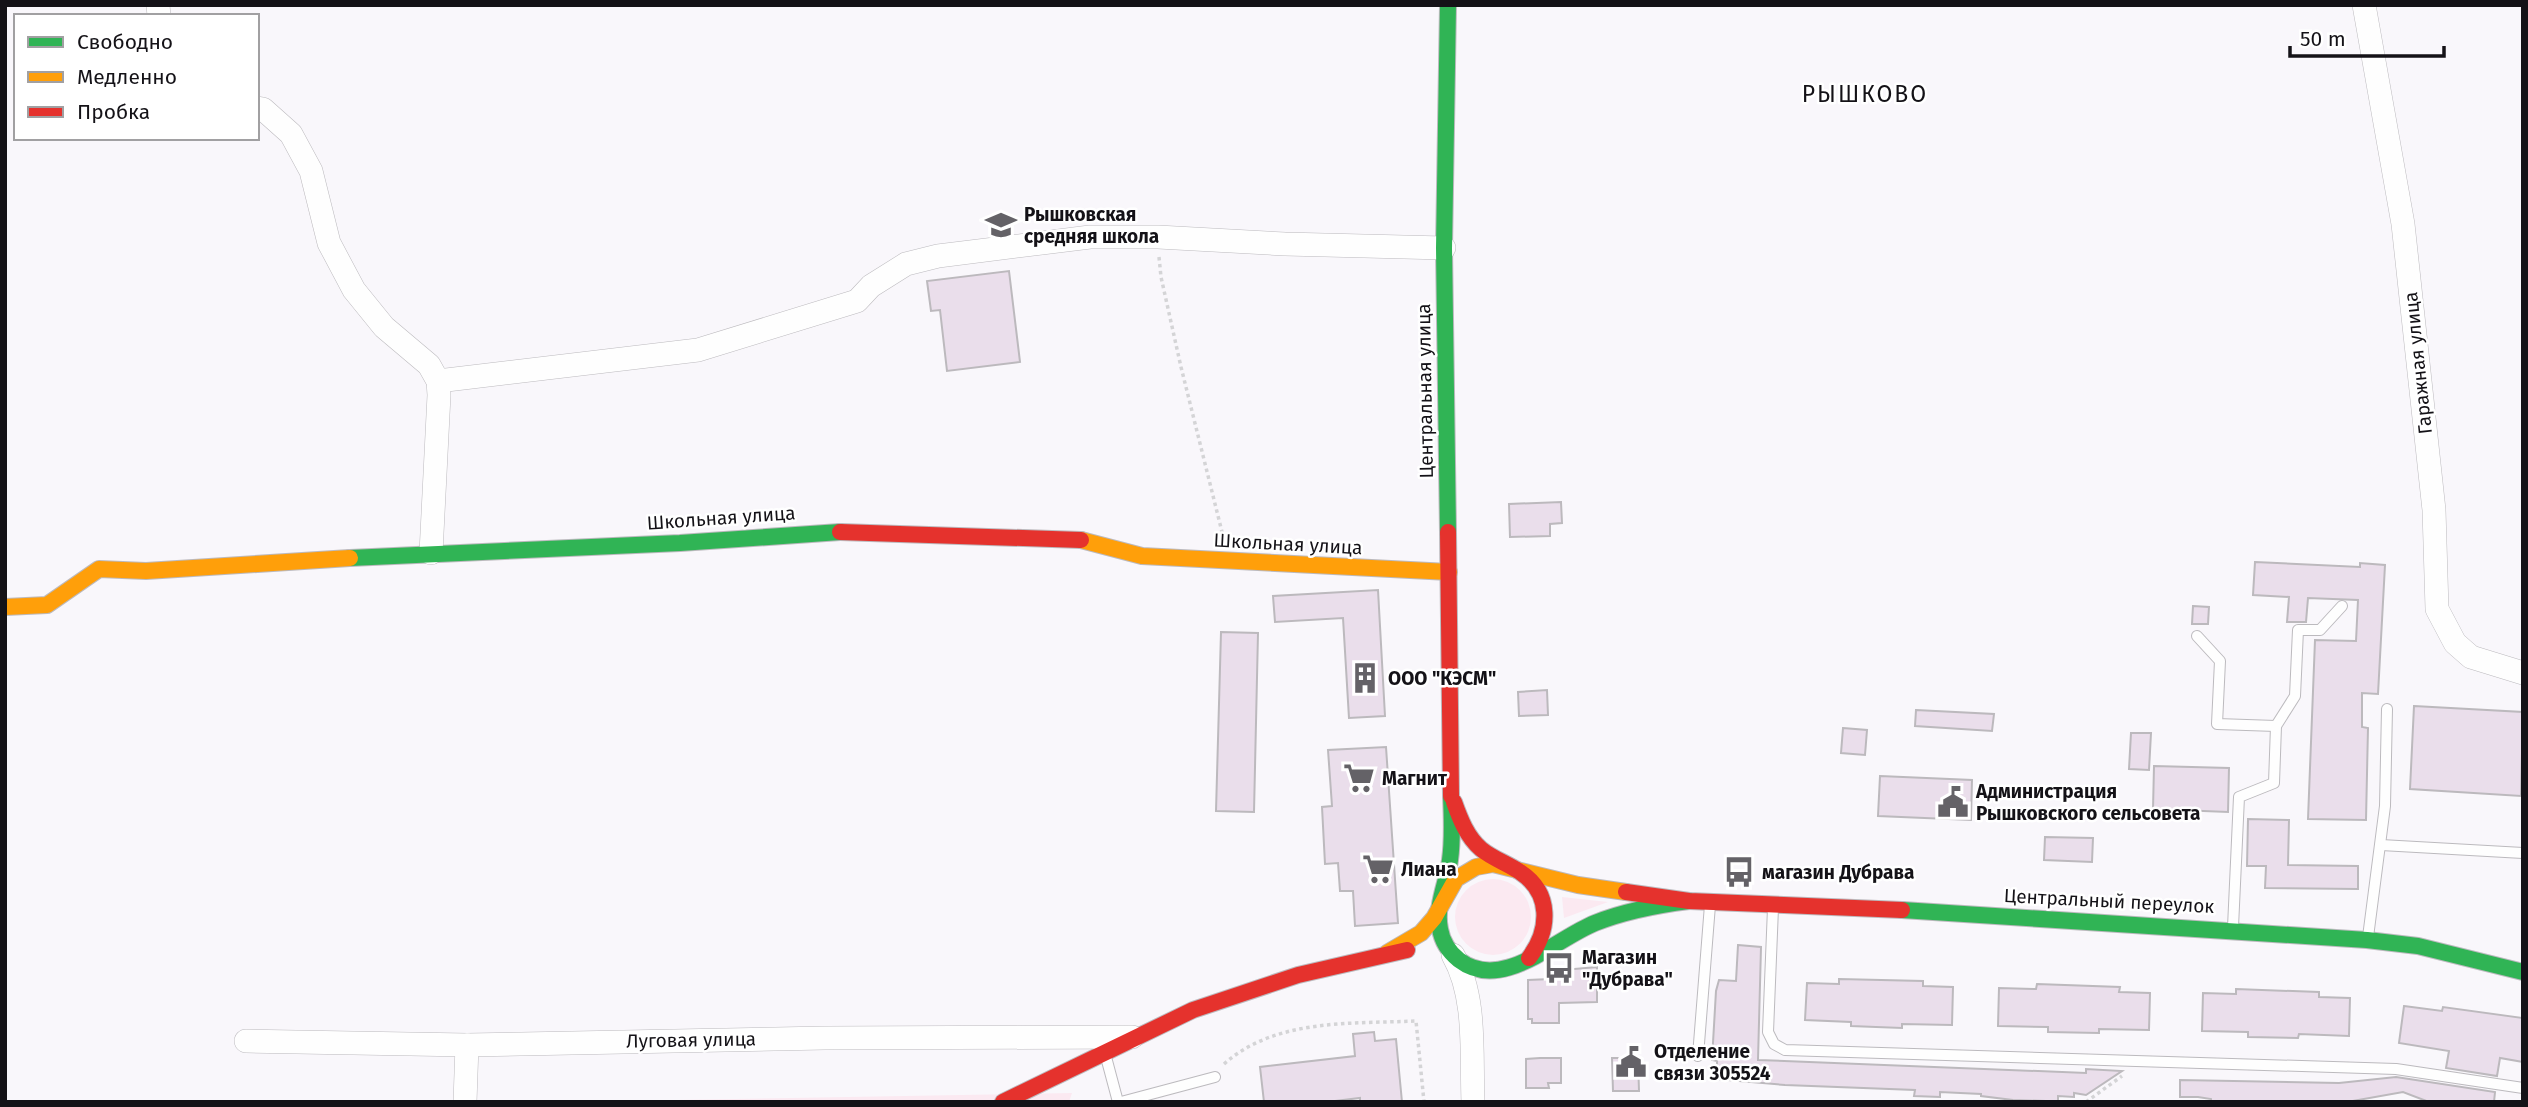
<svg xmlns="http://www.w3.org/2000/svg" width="2528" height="1107" viewBox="0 0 2528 1107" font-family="'Fira Sans',sans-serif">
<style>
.green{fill:#fbe9f1}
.building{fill:#eadeeb;stroke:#bcb9bd;stroke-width:2}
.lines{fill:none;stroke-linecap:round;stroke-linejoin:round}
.lane-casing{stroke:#bcbabe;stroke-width:12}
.street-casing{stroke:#bcbabe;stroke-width:24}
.fast-casing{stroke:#bcbabe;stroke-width:18}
.slow-casing{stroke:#bcbabe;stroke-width:18}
.jam-casing{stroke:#bcbabe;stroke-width:18}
.path{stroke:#d4d4d6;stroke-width:3.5;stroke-dasharray:3.5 3.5;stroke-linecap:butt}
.lane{stroke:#fefefe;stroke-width:10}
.street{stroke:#fefefe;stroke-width:23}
.fast{stroke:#30b455;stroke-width:16}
.slow{stroke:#ff9f0a;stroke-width:16}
.jam{stroke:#e5322d;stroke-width:16}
.labels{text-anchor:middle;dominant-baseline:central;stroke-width:5;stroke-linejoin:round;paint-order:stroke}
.poi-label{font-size:19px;font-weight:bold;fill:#141217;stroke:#fff;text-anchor:start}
.street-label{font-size:19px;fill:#141217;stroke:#fff}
.quarter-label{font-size:23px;letter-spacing:2px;fill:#141217;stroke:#fff}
</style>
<rect width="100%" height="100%" fill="#f9f7fb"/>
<!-- green -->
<g class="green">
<circle cx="1493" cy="917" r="38"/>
<polygon points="1562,897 1608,902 1564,918"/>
<polygon points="1072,1093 1069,1102 559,1102"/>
</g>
<!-- building -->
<g class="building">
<polygon points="1009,271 1020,362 947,371 940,310 931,311 927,281"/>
<polygon points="1561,502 1562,523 1550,524 1550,536 1510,537 1509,504"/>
<polygon points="2255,562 2360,567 2360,563 2385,565 2378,694 2362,693 2362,727 2368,728 2366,820 2308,819 2315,640 2356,641 2358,600 2308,598 2306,622 2287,622 2289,597 2253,595"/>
<polygon points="1378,590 1385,716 1349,718 1343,618 1275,622 1273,596"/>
<polygon points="2193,606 2209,607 2208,624 2192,624"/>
<polygon points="1221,632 1258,633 1254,812 1216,811"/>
<polygon points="1547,690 1548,715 1519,716 1518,692"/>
<polygon points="2414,706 2523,712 2521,796 2410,789"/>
<polygon points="1916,710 1994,714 1992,731 1915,726"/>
<polygon points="1843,728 1867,730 1865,755 1841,753"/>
<polygon points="2131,733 2151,733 2149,770 2129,769"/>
<polygon points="1386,747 1398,923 1355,926 1353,891 1340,891 1338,863 1325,864 1322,807 1332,806 1328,750"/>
<polygon points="2154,766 2229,768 2228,812 2153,809"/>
<polygon points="1880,776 1972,780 1971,820 1878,816"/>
<polygon points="2248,819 2289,820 2288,865 2358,866 2358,889 2265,888 2266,866 2247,866"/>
<polygon points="2045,837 2093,838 2092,862 2044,860"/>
<polygon points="1738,945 1761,947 1758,1060 2086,1073 2086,1069 2122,1071 2086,1095 2074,1093 2074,1097 2058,1096 2058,1101 2046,1101 2013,1100 1981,1096 1981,1094 1940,1092 1940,1097 1914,1096 1915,1090 1785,1085 1717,1079 1717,1061 1712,1060 1716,991 1719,980 1736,981"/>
<polygon points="1597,967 1597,1002 1559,1003 1559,1023 1532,1023 1532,1019 1528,1019 1528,980 1551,979 1551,971"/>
<polygon points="1839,979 1923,981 1923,986 1953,987 1952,1025 1902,1024 1902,1028 1876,1027 1851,1026 1851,1022 1805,1020 1807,983 1839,984"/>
<polygon points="2037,984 2120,987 2119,992 2150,993 2149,1030 2099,1029 2099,1033 2048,1032 2048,1027 1998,1026 1999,988 2036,989"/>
<polygon points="2236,989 2319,992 2319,997 2350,998 2349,1036 2299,1034 2298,1038 2248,1037 2248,1032 2202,1031 2203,993 2236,994"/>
<polygon points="2404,1006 2442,1011 2443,1007 2523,1018 2523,1062 2500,1058 2497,1076 2446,1068 2449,1051 2399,1043"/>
<polygon points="1374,1032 1375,1041 1396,1039 1402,1102 1360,1102 1360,1098 1327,1102 1264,1102 1260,1067 1355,1056 1353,1034"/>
<polygon points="1540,1058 1561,1058 1561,1083 1548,1083 1549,1088 1526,1088 1526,1059"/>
<polygon points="1612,1058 1638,1058 1639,1091 1613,1091"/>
<polygon points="2396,1077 2495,1092 2494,1102 2429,1102 2403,1092 2347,1102 2211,1102 2211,1099 2198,1097 2180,1097 2180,1080 2339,1083"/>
</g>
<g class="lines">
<defs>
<g id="lane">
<polyline points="2197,636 2220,661 2217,724 2276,726"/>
<polyline points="2381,845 2523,853"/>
<polyline points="1773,908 1768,1032 1774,1044 1785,1050 2396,1069 2523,1088"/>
<polyline points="2233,927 2239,797 2274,783 2276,726 2295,696 2298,630 2320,630 2342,606"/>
<polyline points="2368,937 2385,806 2387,709"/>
<polyline points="1698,1056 1710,905"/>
<polyline points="1106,1057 1118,1102"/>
<polyline points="1121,1102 1215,1077"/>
</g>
<g id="street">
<polyline points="158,5 159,16"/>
<polyline points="2364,5 2403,224 2434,510 2437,609 2455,643 2471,657 2523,673"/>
<polyline points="257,108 263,109 291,134 311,171 329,243 354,290 384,327 429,365 438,381 439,395 431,553"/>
<polyline points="438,381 698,350 857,301 871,286 906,264 938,256 1090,237 1158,237 1285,244 1444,248"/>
<path d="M 1453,955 C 1477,997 1471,1054 1473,1102"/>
<polyline points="246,1041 467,1045 825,1038 1132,1037"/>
<polyline points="465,1102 467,1045"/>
</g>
<g id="fast">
<polyline points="1448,532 1444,248 1448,5"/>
<polyline points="350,558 680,543 840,532"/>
<path d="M 1451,796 C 1452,817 1453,839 1450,860 C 1447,883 1435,906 1440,929 C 1442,941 1449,952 1459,960 C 1502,993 1555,939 1595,923 C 1625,911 1657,905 1689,901"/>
<polyline points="1902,910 2367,940 2418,946 2523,972"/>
</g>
<g id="slow">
<polyline points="1081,540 1142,556 1449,572"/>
<polyline points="5,607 47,605 99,569 146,571 350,558"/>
<polyline points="1387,953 1421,933 1434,918 1456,879 1476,867 1493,864 1578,885 1626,892"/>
</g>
<g id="jam">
<polyline points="840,532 1081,540"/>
<polyline points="1448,532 1451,796"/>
<path d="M 1454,802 C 1460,819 1467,837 1481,849 C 1493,859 1507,863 1520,872 C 1552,893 1550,930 1529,958"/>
<polyline points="1626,892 1689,901 1902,910"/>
<polyline points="1003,1102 1193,1010 1298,975 1407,950"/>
</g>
</defs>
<!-- lane casing -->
<use href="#lane" class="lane-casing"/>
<!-- street casing -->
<use href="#street" class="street-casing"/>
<!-- fast casing -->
<use href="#fast" class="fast-casing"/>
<!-- slow casing -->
<use href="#slow" class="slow-casing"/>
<!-- jam casing -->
<use href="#jam" class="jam-casing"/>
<!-- path -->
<g class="path">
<polyline points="1159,257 1161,277 1181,367 1223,536"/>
<path d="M 1224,1064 C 1276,1018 1351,1024 1416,1021 L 1424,1102"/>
<polyline points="2086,1102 2122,1076"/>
</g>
<!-- lane -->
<use href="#lane" class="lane"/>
<!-- street -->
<use href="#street" class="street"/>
<!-- fast -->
<use href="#fast" class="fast"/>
<!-- slow -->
<use href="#slow" class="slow"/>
<!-- jam -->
<use href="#jam" class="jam"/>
</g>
<!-- icons -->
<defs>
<symbol id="school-bare" viewBox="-9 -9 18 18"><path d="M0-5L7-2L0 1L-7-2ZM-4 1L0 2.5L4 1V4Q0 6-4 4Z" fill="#646267" stroke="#fff" stroke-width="2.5" paint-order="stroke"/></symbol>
<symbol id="building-bare" viewBox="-9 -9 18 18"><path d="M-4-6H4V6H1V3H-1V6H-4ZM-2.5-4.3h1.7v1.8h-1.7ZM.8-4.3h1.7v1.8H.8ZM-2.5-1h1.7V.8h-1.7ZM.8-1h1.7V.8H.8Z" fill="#646267" stroke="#fff" stroke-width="2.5" paint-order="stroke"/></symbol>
<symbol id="supermarket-bare" viewBox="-9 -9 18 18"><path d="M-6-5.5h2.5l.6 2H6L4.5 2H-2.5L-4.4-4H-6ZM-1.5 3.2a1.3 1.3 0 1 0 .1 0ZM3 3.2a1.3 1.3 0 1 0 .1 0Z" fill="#646267" stroke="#fff" stroke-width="2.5" paint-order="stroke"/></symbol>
<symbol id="civic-bare" viewBox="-9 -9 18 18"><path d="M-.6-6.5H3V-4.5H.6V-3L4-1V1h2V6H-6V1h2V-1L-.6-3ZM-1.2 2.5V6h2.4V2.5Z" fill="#646267" stroke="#fff" stroke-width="2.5" paint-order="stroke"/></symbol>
<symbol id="bus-bare" viewBox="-9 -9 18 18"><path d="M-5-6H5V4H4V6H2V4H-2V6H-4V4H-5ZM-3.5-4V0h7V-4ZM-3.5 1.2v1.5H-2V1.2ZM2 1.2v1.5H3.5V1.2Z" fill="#646267" stroke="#fff" stroke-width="2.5" paint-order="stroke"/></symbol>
</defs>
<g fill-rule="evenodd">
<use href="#school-bare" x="979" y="203" width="44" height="44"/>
<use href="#building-bare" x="1343" y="656" width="44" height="44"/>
<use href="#supermarket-bare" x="1337" y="756" width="44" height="44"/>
<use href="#civic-bare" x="1931" y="780" width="44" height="44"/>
<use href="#supermarket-bare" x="1356" y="847" width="44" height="44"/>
<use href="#bus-bare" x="1717" y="850" width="44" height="44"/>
<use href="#bus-bare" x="1537" y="946" width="44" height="44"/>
<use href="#civic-bare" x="1609" y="1040" width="44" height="44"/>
</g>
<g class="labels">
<!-- poi labels -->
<g class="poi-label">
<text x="1024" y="214">Рышковская<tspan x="1024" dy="22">средняя школа</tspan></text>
<text x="1388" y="678">ООО "КЭСМ"</text>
<text x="1382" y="778">Магнит</text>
<text x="1976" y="791">Администрация<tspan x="1976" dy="22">Рышковского сельсовета</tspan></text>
<text x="1401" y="869">Лиана</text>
<text x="1762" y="872">магазин Дубрава</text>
<text x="1582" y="957">Магазин<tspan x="1582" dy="22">"Дубрава"</tspan></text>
<text x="1654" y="1051">Отделение<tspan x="1654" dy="22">связи 305524</tspan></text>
</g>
<!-- street labels -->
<g class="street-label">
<text transform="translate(2418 363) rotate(-96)">Гаражная улица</text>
<text transform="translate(1425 391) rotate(-91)">Центральная улица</text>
<text transform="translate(721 518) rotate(-4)">Школьная улица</text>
<text transform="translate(1288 544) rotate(3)">Школьная улица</text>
<text transform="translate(2109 901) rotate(3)">Центральный переулок</text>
<text transform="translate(691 1040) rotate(-1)">Луговая улица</text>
</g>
<!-- quarter labels -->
<g class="quarter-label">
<text x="1865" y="94">РЫШКОВО</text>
</g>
</g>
<!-- border -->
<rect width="2528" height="1107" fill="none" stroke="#141217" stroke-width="14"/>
<!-- legend -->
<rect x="14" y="14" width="245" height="126" fill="#ffffff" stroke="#a1a0a2" stroke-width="2"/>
<rect x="28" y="37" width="35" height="10" fill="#30b455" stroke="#a1a0a2" stroke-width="2"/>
<text x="77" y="49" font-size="21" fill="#141217">Свободно</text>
<rect x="28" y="72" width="35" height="10" fill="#ff9f0a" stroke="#a1a0a2" stroke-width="2"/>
<text x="77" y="84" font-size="21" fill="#141217">Медленно</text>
<rect x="28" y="107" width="35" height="10" fill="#e5322d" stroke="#a1a0a2" stroke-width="2"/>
<text x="77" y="119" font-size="21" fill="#141217">Пробка</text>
<!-- scale -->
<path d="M2290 46v10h154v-10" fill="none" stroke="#141217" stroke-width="3.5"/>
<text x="2300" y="46" font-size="21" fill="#141217" stroke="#ffffff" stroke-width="5" paint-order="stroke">50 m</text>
</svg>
